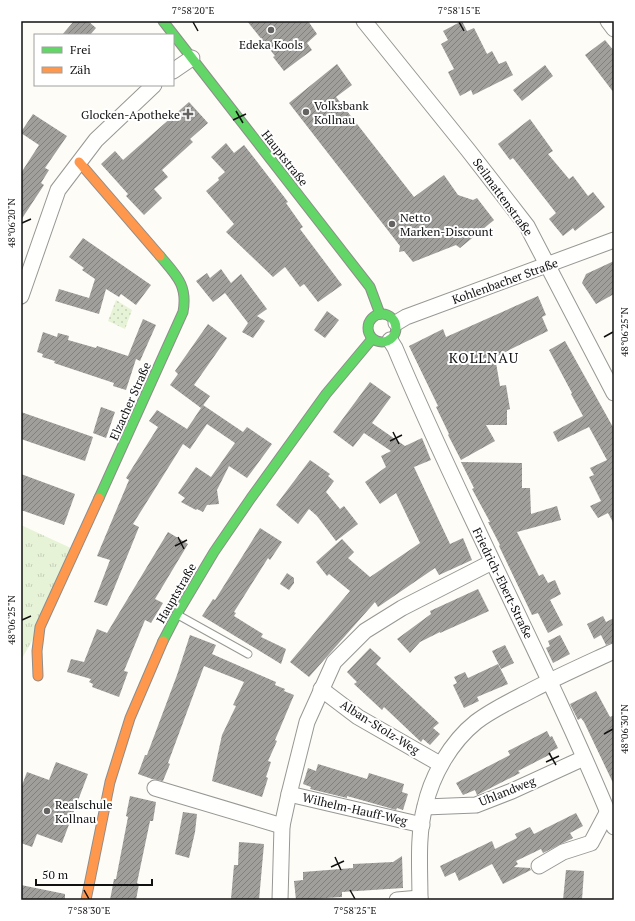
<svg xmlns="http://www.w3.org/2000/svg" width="635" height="921" viewBox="0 0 635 921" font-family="'PT Serif',serif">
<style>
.grass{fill:url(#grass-tufts)}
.park{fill:url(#park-dots)}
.building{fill:url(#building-hatch)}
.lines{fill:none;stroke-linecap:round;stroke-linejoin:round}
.lane-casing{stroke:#979795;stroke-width:9}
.street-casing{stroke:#979795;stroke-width:17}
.fast-casing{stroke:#8e8d8b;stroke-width:11}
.slow-casing{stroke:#8e8d8b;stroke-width:11}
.lane{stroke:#fffffe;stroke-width:7}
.street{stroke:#fffffe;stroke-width:15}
.fast{stroke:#63d668;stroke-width:9}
.slow{stroke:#ff974d;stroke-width:9}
.ticks{fill:none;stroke:#111;stroke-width:1.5}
.poi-dot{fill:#646362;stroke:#fff;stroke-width:1.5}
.labels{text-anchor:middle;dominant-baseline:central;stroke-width:4;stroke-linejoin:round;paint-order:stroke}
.poi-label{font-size:12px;fill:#111;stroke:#fff;text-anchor:start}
.street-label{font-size:12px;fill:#111;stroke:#fff}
.quarter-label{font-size:14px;letter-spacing:1px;fill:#111;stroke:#fff}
.neatline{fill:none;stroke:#111;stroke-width:1.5}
.ticks-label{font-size:10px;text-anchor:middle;fill:#111}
</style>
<defs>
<pattern id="grass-tufts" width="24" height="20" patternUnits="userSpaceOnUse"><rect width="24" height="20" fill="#e7f3d7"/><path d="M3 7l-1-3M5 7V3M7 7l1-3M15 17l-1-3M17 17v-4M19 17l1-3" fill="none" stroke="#c5cfb8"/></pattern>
<pattern id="park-dots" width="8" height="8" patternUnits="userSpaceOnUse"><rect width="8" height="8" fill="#e7f3d7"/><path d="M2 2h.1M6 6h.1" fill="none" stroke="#c5cfb8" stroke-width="1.8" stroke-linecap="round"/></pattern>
<pattern id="building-hatch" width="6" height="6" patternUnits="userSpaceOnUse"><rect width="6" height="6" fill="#a19f9c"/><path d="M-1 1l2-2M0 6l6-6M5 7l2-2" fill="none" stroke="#82807e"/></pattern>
</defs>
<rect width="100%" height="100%" fill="#fdfcf7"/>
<!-- grass -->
<polygon class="grass" points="21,525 75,550 40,627 21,660"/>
<!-- park -->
<polygon class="park" points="116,300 132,310 125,329 108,321"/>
<!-- building -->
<g class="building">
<polygon points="74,21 88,21 96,28 90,35 62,35"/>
<polygon points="247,21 308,21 317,34 307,43 312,50 284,71 273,57 275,56"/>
<polygon points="462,21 467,31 474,28 487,54 492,51 499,64 506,61 513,75 473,95 471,90 460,96 448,72 454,69 441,44 448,40 443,31"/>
<polygon points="605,40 614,51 614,93 585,55"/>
<polygon points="337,64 352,85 336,97 414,197 444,175 458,195 473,200 477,198 494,220 460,248 456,245 413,262 404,251 399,252 400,246 289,103"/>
<polygon points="545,65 553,76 522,101 513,90"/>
<polygon points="189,102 208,123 190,139 193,142 162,170 168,177 154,189 162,198 144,215 126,196 128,194 101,164 115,151 123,160"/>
<polygon points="33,114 67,136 45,168 49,170 41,183 44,185 21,220 21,173 39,145 21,133 21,132"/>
<polygon points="530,119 553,151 548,154 569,179 573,176 588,196 593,192 605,207 575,231 573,228 563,236 549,219 556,213 513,158 510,160 498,144"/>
<polygon points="226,143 234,153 244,145 255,159 288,202 286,203 303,227 300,229 342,285 318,302 304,284 300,287 285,267 273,277 226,232 234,224 206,191 219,180 218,178 225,172 211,157"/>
<polygon points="83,238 151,285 136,305 121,294 119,297 106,289 99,314 55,301 59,289 89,298 95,279 82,270 84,268 69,257"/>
<polygon points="614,261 614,294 596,304 582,283 586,274"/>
<polygon points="221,269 231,283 241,274 267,309 257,316 265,321 253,338 242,332 248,323 225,293 213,302 196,281 207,273 210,278"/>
<polygon points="538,296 546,315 542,317 548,331 495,357 500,386 506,385 510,409 507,410 507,425 486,425 495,441 461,460 448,435 449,434 436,407 438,406 409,346 443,329 446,337"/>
<polygon points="327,311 339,320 325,338 314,330"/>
<polygon points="143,319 156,325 140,361 136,359 126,390 113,386 114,383 54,363 55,361 42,357 43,354 37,352 43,332 57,337 58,333 69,336 68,340 96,348 97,346 128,356"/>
<polygon points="208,324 227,338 194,385 210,396 201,408 170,385 178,374 175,371"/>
<polygon points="565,341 614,429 614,524 608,513 598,518 590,506 601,501 589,477 594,475 590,468 607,460 589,427 558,442 553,432 583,416 571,394 572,393 549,350"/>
<polygon points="370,382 391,397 372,423 405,446 422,438 431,460 414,467 450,544 463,538 472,560 439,575 435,568 378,607 375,602 309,677 290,662 350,591 329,574 327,576 316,562 342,539 354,552 348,558 370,577 420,543 396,493 380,504 365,482 386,467 381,456 391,451 364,433 353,447 333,432"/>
<polygon points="203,405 243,432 247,427 272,444 247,478 229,466 217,490 219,504 207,505 203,512 197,509 196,510 181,502 185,498 178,493 196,467 211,477 235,443 207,424 190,449 183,444 133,524 139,527 107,606 94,602 110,560 97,556 129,480 126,478 158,427 149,421 157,410 187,429"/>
<polygon points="101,407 115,412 106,438 93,433"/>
<polygon points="21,412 93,437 85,461 21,439"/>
<polygon points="310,460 330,474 328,476 334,481 326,492 340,509 344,506 358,524 336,541 317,516 309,509 298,524 276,505"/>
<polygon points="461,462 522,463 522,488 530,488 531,514 557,506 561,520 517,532 539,576 543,574 548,583 555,580 561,594 550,600 563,625 548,633 538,613 532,615 499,546 500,545 488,522 490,522 472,489 474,488"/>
<polygon points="21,474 75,494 64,525 21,510"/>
<polygon points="260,528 282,542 270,560 268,558 234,612 236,613 234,616 263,634 261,637 286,649 281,664 202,616 213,599 215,600"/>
<polygon points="168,532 188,544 155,599 163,603 151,623 145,620 124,671 128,672 119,697 92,687 93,684 89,682 91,679 67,672 71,659 84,662 97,629 107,633"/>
<polygon points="287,573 294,578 294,583 289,590 280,584"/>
<polygon points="478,589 489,611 440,633 440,632 420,642 410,653 397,639 431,614 430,611"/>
<polygon points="603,616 606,622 614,618 614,642 606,645 601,635 594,639 587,624"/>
<polygon points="190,635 216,645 212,654 276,682 275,685 285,689 284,691 294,695 275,740 277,741 268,761 271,762 266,777 268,778 262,797 212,781 222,735 236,706 233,705 244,682 204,666 168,763 170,764 163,781 152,779 138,774 145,755 147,755 177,675"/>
<polygon points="560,635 570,654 553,663 546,648 550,646 548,641"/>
<polygon points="505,645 514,663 501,669 492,651"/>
<polygon points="370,648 381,658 376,664 439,723 433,728 440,734 430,745 423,739 421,742 384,707 382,710 354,684 357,682 347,672"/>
<polygon points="498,664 508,684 477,697 479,701 464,708 453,685 457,683 454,677 465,672 468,678"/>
<polygon points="596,691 610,717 614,715 614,785 584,722 581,718 578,720 570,704"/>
<polygon points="547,731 550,737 552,736 558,748 550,752 551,754 518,771 520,773 477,795 475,790 463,795 456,783 510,755 508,751"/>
<polygon points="56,762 88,774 62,843 37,834 32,847 21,843 21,788 27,772 49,780"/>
<polygon points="318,764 367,779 369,773 404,784 402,792 408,794 403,810 397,808 396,810 386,807 347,796 347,798 310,789 311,787 303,784 308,768 316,771"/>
<polygon points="130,796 156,802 153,821 150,821 137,883 139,884 136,900 110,900 114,879 116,879 128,817 126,816"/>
<polygon points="183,812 197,814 195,832 189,858 175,854"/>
<polygon points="576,813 583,826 570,833 573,838 543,853 541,849 516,861 518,864 514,867 530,868 531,870 503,884 492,864 459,881 455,872 445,877 440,866 492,841 495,849 517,838 515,834 530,827 534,834"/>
<polygon points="239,842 264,844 259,900 231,899 234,865 238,865"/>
<polygon points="402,856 403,888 342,892 342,897 296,900 294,881 303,880 303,872 353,868 353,864 393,862"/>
<polygon points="566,870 584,871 582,900 563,900"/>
<polygon points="21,885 65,894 65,900 21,900"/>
</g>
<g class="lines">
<defs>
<polyline id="lane" points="178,615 248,654"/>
<g id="street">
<polyline points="364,21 468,150 527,226 614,393"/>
<polyline points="608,21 614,29"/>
<polyline points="173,71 192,58"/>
<polyline points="21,296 58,190 96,140 154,85"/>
<polyline points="396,323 406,317 614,240"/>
<path d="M 390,340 L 395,348 C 463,510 547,664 614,827"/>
<polyline points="321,689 358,717 440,764"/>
<polyline points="155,788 282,826"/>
<polyline points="289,794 422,825"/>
<polyline points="425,807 476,805 512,791 584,758"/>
<polyline points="539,866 563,852 591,843 608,811"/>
<polyline points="280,900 282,826 289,794 307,722 334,662 365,631 402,608 492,562"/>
<polyline points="397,900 420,898"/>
<path d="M 420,900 C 420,869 417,836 425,806 C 432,775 451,742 476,722 C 493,709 513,700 532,690 C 559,676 586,664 614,651"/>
</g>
<g id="fast">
<polyline points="163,21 370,287 380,314"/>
<circle cx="382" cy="328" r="14"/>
<path d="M 99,498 L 183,312 C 188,285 176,275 160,256"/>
<polyline points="163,641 177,614 214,552 251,498 326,394 372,339"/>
</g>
<g id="slow">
<polyline points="79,162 160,256"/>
<polyline points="38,676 37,651 40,627 99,498"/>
<polyline points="86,900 110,782 130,718 163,641"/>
</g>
</defs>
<!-- lane casing -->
<use href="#lane" class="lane-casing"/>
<!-- street casing -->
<use href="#street" class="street-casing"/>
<!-- fast casing -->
<use href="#fast" class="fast-casing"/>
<!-- slow casing -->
<use href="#slow" class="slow-casing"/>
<!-- lane -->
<use href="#lane" class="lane"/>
<!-- street -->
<use href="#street" class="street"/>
<!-- fast -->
<use href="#fast" class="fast"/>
<!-- slow -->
<use href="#slow" class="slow"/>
</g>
<!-- ticks -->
<path class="ticks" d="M 193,22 L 198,31M 459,22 L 464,31M 236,111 L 243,123M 233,120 L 246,114M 22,223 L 31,219M 604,337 L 613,332M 393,432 L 399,444M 390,441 L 402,435M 178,537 L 184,549M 175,546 L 187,540M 22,620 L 31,616M 604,734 L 613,729M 549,753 L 556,765M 546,762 L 559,756M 335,857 L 341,870M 331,867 L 344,861M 84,890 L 89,899M 350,890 L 355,899"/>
<!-- markers -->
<g class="poi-dot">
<circle cx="271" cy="30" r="4"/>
<circle cx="306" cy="112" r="4"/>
<path d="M186 108h4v4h4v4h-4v4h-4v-4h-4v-4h4z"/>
<circle cx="392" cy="224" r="4"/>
<circle cx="47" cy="811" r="4"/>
</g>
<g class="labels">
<!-- poi labels -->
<g class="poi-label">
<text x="271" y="44" text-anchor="middle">Edeka Kools</text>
<text x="314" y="105">Volksbank<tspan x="314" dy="14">Kollnau</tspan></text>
<text x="180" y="114" text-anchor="end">Glocken-Apotheke</text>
<text x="400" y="217">Netto<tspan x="400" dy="14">Marken-Discount</tspan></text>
<text x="55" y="804">Realschule<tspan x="55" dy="14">Kollnau</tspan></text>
</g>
<!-- street labels -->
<g class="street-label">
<text transform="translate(285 158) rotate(52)">Hauptstraße</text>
<text transform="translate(503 197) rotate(54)">Seilmattenstraße</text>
<text transform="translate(505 281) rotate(-20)">Kohlenbacher Straße</text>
<text transform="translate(130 401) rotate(-66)">Elzacher Straße</text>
<text transform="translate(503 583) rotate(64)">Friedrich-Ebert-Straße</text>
<text transform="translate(176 593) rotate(-60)">Hauptstraße</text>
<text transform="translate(380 727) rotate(32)">Alban-Stolz-Weg</text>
<text transform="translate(507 791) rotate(-22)">Uhlandweg</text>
<text transform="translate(355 809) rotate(13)">Wilhelm-Hauff-Weg</text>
</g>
<!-- quarter labels -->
<g class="quarter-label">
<text x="484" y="357">KOLLNAU</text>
</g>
</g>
<!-- border -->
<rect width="635" height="921" fill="none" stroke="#ffffff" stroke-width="44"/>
<!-- legend -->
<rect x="34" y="34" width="140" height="52" fill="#ffffff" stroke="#a0a0a0"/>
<rect x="42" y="47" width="20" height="6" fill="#63d668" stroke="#a0a0a0"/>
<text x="70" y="54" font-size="12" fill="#111111">Frei</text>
<rect x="42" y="67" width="20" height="6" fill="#ff974d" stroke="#a0a0a0"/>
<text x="70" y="74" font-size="12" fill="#111111">Zäh</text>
<!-- scale -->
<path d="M36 879v6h116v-6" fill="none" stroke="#111111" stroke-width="2"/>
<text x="42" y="879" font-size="12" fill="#111111" stroke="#ffffff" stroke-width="3" paint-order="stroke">50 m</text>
<rect x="22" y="22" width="591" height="877" class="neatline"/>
<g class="ticks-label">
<text x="193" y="14">7°58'20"E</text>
<text x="459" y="14">7°58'15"E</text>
<text transform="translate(11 223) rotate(-90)" y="4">48°06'20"N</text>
<text transform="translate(624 332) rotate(-90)" y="4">48°06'25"N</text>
<text transform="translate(11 620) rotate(-90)" y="4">48°06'25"N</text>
<text transform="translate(624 729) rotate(-90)" y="4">48°06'30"N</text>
<text x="89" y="914">7°58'30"E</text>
<text x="355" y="914">7°58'25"E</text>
</g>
</svg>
